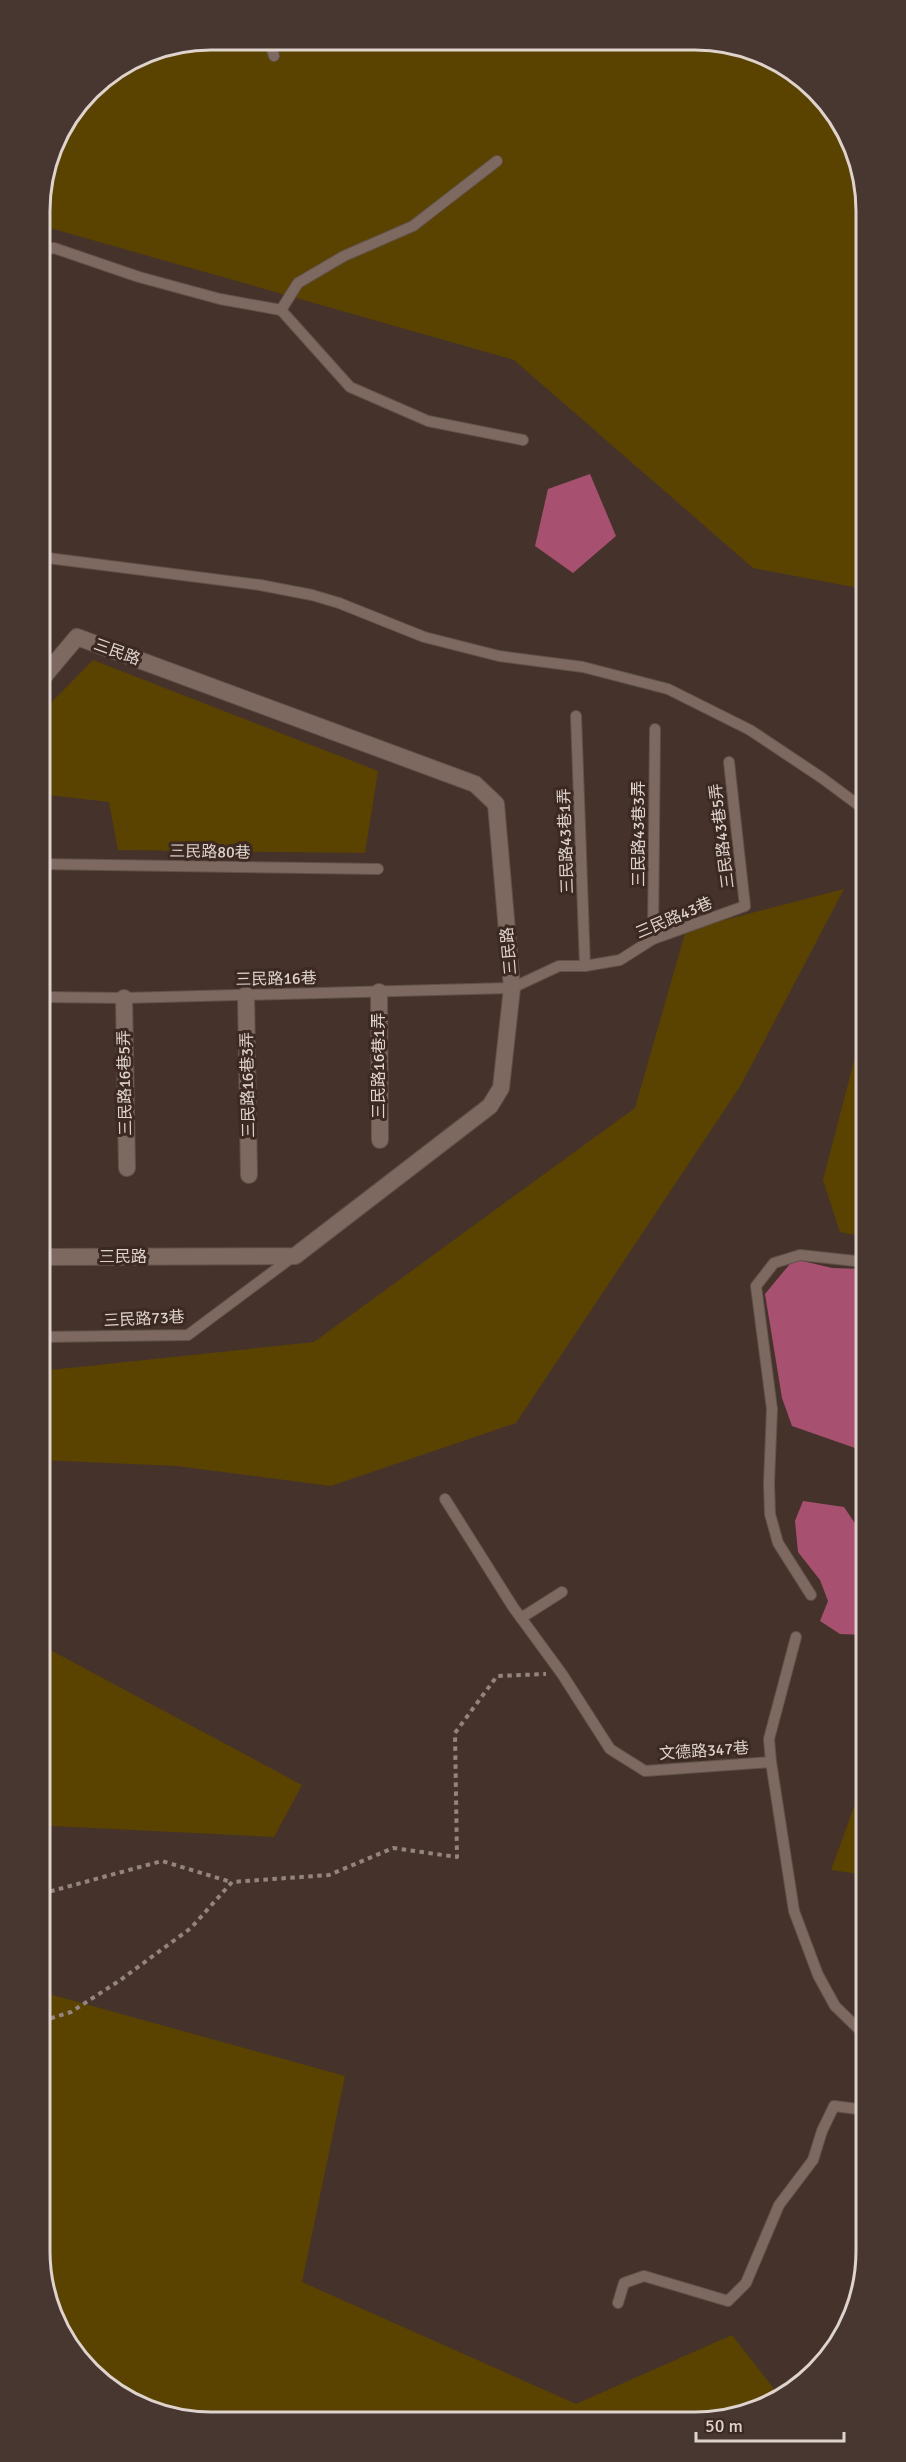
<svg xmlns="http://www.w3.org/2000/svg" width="906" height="2462" viewBox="0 0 906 2462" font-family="Signika,'Noto Sans TC',sans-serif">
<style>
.green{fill:#5a4200}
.water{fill:#a85070}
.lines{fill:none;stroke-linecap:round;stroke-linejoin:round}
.service-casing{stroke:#61524b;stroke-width:12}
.minor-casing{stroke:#61524b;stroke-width:18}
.path{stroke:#93847e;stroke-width:4;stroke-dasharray:4.5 4.5;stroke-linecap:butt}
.service{stroke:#7e6960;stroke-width:10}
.minor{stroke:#7e6960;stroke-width:16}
.labels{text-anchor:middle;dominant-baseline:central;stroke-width:6;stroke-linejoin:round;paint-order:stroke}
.street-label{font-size:16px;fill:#dfd3ce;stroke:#3b2922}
.rim{fill:none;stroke:#dfd3ce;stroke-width:3}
</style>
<rect width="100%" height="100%" fill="#45332b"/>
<!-- green -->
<g class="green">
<polygon points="211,39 729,42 817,90 864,177 864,589 753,568 514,360 50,228 39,228 39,199 57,135 97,82 145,52"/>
<polygon points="93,660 378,771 365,853 118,850 109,802 40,794 40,714"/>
<polygon points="844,889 741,1085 516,1423 331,1486 176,1466 41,1460 41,1371 314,1342 635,1108 686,930"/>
<polygon points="865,1019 865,1237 840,1232 823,1180"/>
<polygon points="41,1645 302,1785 274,1837 51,1826 42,1854"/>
<polygon points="866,1774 866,1875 831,1870"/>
<polygon points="42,1992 345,2076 302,2282 576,2404 732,2335 782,2399 729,2420 178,2420 90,2373 42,2285"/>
</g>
<!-- water -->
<g class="water">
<polygon points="590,474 616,536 573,573 535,546 548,489"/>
<polygon points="794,1259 832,1268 865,1269 865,1446 855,1448 792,1426 782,1398 765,1294"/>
<polygon points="803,1501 844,1507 860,1531 866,1535 866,1635 840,1634 820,1621 828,1601 820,1580 798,1552 795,1521"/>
</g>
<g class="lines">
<defs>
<g id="service">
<polyline points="269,39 274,56"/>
<polyline points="39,250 54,248 139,277 220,299 281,310 350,387 428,421 523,440"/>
<polyline points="281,310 298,283 344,256 413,226 497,161"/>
<polyline points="40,557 260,585 312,595 339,603 424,637 499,656 583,667 668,689 750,730 822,778 865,810"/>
<polyline points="576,716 585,966"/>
<polyline points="40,864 378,869"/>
<polyline points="653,939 655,729"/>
<polyline points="41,997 124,998 512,988 559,966 585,966 620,960 653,939 745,906 729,762"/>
<polyline points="41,1337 188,1335 294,1256"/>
<polyline points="445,1499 513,1607 562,1674 610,1749 645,1771 771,1762 794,1911 818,1975 835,2006 866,2036"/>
<polyline points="811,1595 778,1543 770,1514 769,1483 772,1409 756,1286 774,1263 800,1255 865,1262"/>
<polyline points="521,1618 562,1592"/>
<polyline points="771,1762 769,1739 796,1637"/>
<polyline points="618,2303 624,2283 644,2276 728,2301 746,2283 779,2205 813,2160 822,2131 834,2106 866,2110"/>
</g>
<g id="minor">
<polyline points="40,681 77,637 475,784 496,804 512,988 501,1088 490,1106 295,1256 41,1257"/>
<polyline points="379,992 380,1140"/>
<polyline points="246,995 249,1175"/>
<polyline points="124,998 127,1168"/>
</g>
</defs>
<!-- service casing -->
<use href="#service" class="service-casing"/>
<!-- minor casing -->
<use href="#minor" class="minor-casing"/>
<!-- path -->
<g class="path">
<polyline points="42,1889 48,1892 162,1861 231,1882"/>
<polyline points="42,2021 71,2012 119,1981 191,1928 232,1882 329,1875 393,1848 457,1857 455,1733 497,1676 546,1674"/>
</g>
<!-- service -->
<use href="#service" class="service"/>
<!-- minor -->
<use href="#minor" class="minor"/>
</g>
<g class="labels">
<!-- street labels -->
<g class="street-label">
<text transform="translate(117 652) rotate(20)">三民路</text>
<text transform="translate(639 834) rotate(-90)">三民路43巷3弄</text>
<text transform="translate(722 836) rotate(-97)">三民路43巷5弄</text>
<text transform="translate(566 841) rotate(-92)">三民路43巷1弄</text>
<text transform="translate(210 852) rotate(1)">三民路80巷</text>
<text transform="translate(674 918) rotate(-23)">三民路43巷</text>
<text transform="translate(509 951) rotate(-95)">三民路</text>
<text transform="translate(276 979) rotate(-1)">三民路16巷</text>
<text transform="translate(379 1066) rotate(-90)">三民路16巷1弄</text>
<text transform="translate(125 1083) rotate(-91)">三民路16巷5弄</text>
<text transform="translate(248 1085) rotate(-91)">三民路16巷3弄</text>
<text x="123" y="1257">三民路</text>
<text transform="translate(144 1319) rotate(-3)">三民路73巷</text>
<text transform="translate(704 1751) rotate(-4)">文德路347巷</text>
</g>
</g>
<!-- crop -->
<path d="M0 0H906V2462H0ZM211 50H695A161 161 0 0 1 856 211V2251A161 161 0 0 1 695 2412H211A161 161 0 0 1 50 2251V211A161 161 0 0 1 211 50Z" fill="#483730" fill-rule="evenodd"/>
<path class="rim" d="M211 50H695A161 161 0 0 1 856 211V2251A161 161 0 0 1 695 2412H211A161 161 0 0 1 50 2251V211A161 161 0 0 1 211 50Z"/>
<!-- scale -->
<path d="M696 2432v9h148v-9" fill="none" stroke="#dfd3ce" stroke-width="3"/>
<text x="705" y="2432" font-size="18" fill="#dfd3ce" stroke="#3b2922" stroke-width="4.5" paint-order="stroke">50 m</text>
</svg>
